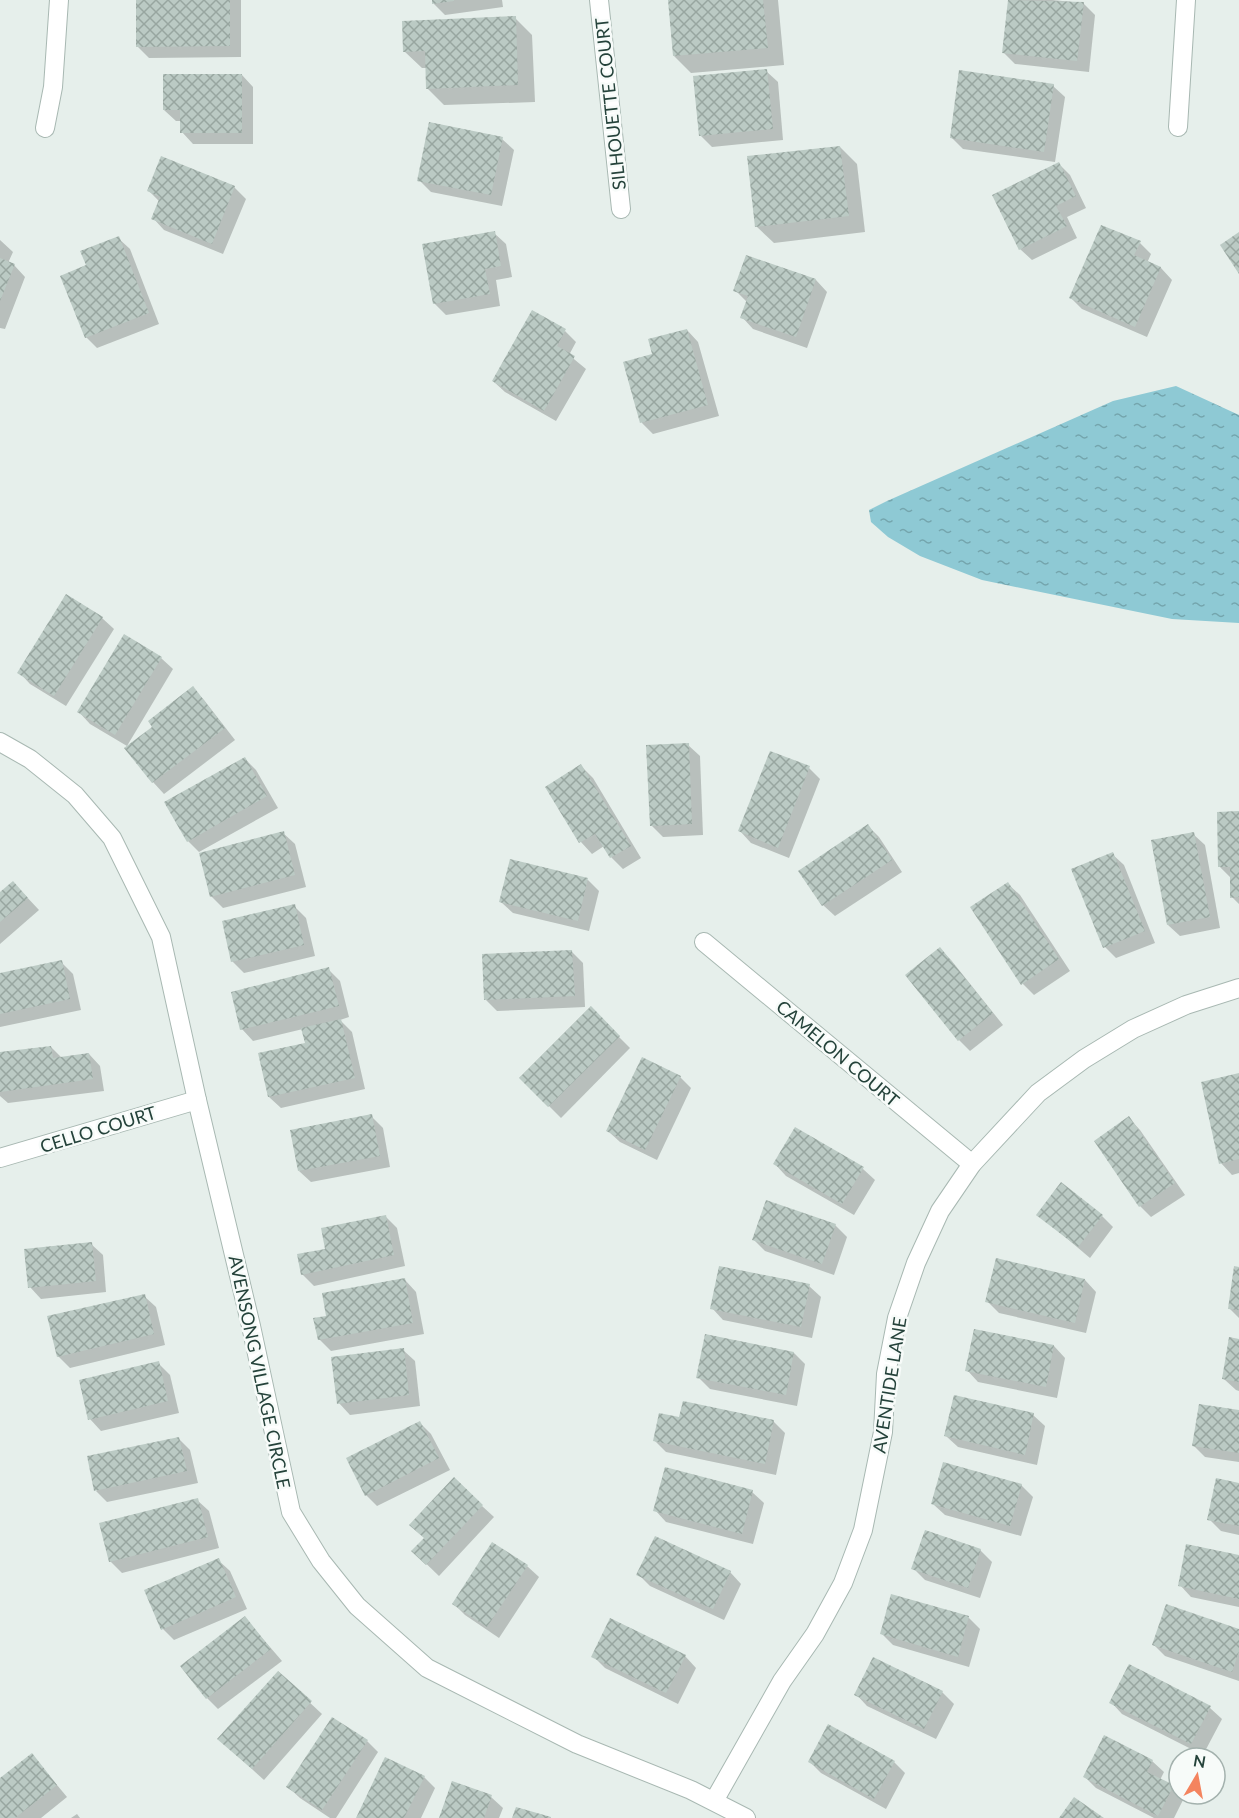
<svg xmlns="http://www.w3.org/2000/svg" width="1239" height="1818" viewBox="0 0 1239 1818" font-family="Lato,sans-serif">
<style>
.water{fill:url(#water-ripples)}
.shadow{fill:#0003}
.building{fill:url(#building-cross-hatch)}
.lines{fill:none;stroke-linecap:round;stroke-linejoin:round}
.minor-casing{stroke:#a8b8b2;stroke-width:20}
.minor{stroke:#fff;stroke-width:18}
.labels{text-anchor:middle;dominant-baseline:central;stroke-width:5;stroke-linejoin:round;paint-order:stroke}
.street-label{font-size:18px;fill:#24423a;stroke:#f7fbf9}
</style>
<defs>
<pattern id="water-ripples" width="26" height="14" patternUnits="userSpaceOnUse" patternTransform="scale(1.5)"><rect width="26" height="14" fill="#8ec9d4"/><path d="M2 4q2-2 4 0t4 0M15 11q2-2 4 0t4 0" fill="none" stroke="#74a5ad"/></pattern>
<pattern id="building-cross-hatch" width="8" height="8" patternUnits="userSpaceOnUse" patternTransform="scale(1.5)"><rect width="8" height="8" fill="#bbcac4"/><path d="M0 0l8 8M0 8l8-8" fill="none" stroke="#98a6a0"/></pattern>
</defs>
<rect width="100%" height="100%" fill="#e6efeb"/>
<!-- water -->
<polygon class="water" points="1176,386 1239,415 1239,623 1172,619 982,580 920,556 888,537 871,522 869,510 887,501 1113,401"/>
<!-- shadow -->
<g class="shadow">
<polygon points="137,0 241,0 241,57 149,58 137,46"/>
<polygon points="433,0 502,0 503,7 445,15 434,4"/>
<polygon points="669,0 778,0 784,65 691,73 674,56"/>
<polygon points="1009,0 1052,0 1083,3 1095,15 1089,72 1015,64 1003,52"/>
<polygon points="515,18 532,35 535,102 444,105 427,88 427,68 422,68 404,51"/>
<polygon points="766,71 778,82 783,140 712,147 701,136"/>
<polygon points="242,75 253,87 253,144 193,144 182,132 182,121 176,121 164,110"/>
<polygon points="1053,86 1065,97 1055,162 963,149 951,137"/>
<polygon points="502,139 514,150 502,206 431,192 419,180"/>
<polygon points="840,147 857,164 865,232 774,243 756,226"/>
<polygon points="162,158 234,187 246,199 223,254 164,230 153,218 159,201 149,191"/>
<polygon points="1059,164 1070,175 1086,208 1067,217 1077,238 1032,260 1020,249"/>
<polygon points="494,233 506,244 512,277 496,280 500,306 446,315 434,303"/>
<polygon points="118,238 130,249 159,324 97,348 86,337 88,266"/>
<polygon points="0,240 13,252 8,263 14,265 25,277 5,329 0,328"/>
<polygon points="1140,243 1151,254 1147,263 1161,268 1172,280 1147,337 1082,309 1071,298"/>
<polygon points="816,280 827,292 807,348 753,329 742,317 747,302 735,290"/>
<polygon points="687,330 698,342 719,416 653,434 642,423 625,363 653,355"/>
<polygon points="565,331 576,342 569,355 586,369 556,421 505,392 493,381"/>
<polygon points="102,618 114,629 66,706 30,684 19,672"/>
<polygon points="161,658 173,669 127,746 90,724 79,712"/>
<polygon points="193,688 204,700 235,740 164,794 153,782 155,727"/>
<polygon points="688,745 700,756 703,835 663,837 651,825"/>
<polygon points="245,759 256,770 278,808 199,852 188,841"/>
<polygon points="581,766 593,778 641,858 623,869 611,857 604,846 592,854 581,842 547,788"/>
<polygon points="809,768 820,779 789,858 751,843 740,831"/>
<polygon points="1239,813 1239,904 1232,897 1231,878 1219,866"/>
<polygon points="868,826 879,837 902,872 835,916 823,905"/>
<polygon points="283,833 295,844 306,887 223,908 211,896"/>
<polygon points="1193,834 1205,845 1220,928 1180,936 1168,925"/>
<polygon points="1112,854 1124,865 1155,943 1116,958 1105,947"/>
<polygon points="588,880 599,891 589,931 513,913 501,902"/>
<polygon points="1008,884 1020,895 1070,971 1034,995 1023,984"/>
<polygon points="0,894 24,894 39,910 0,944"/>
<polygon points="294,906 306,918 315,956 244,973 232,961"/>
<polygon points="940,949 951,960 1003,1025 970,1051 959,1040"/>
<polygon points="572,952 583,963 585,1007 497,1011 485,999"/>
<polygon points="61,962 73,974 81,1010 0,1027 0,975"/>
<polygon points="328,969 340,981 349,1017 340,1020 352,1032 365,1089 281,1108 269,1097 307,1044 303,1029 253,1041 242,1029"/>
<polygon points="591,1009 630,1048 561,1118 521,1078"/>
<polygon points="51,1047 62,1058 89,1054 100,1066 104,1091 8,1103 0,1096 0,1054"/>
<polygon points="1239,1075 1239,1173 1232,1175 1221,1163"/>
<polygon points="680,1077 691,1088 657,1160 620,1142 608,1131"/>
<polygon points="371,1116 383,1128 390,1167 311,1182 299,1171"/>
<polygon points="1129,1118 1140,1130 1185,1195 1151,1217 1140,1206"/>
<polygon points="795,1129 863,1169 875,1180 854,1215 786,1176 775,1164"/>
<polygon points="1038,1214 1102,1216 1113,1227 1090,1258"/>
<polygon points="385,1216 397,1228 405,1266 314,1286 302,1274 326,1250"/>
<polygon points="835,1225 847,1237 834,1275 765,1251 753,1239"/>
<polygon points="91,1244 103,1255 106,1292 41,1299 30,1287"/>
<polygon points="1239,1269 1239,1318 1229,1308"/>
<polygon points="405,1280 416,1292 424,1334 331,1351 319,1339 328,1317"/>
<polygon points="1085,1280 1096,1292 1086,1333 999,1313 987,1301"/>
<polygon points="809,1286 821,1297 812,1338 723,1320 712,1308"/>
<polygon points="144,1296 156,1307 165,1345 70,1368 58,1356"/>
<polygon points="1239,1341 1239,1391 1236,1390 1224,1379"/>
<polygon points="1054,1346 1065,1358 1057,1398 978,1382 967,1370"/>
<polygon points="403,1350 415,1361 420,1406 350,1415 339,1403"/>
<polygon points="794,1353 805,1364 797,1406 710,1389 698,1377"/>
<polygon points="158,1363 170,1375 179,1413 101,1431 90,1419"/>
<polygon points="1239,1411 1239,1462 1205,1457 1194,1446"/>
<polygon points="1033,1415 1045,1426 1037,1465 958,1447 946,1436"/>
<polygon points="773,1421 785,1433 776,1475 666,1452 654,1440"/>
<polygon points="420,1423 431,1434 450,1470 377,1506 366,1495"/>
<polygon points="179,1439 190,1450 198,1483 107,1502 96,1491"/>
<polygon points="1021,1485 1033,1497 1021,1536 945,1515 933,1504"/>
<polygon points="1239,1485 1239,1535 1221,1531 1209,1519"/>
<polygon points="752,1492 764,1503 753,1544 666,1522 655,1510"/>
<polygon points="197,1500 209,1511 219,1548 122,1573 110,1561"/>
<polygon points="482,1506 494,1517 439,1576 413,1551 425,1538"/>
<polygon points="980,1550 992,1562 980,1598 925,1580 913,1568"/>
<polygon points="1239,1557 1239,1607 1191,1597 1180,1585"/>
<polygon points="218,1560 230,1571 247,1609 174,1640 163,1629"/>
<polygon points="527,1566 539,1577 499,1638 465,1615 454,1604"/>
<polygon points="730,1572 741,1584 724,1620 650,1586 638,1574"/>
<polygon points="245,1618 282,1661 218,1709 207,1698"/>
<polygon points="969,1618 980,1629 969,1667 893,1645 882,1634"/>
<polygon points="1239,1631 1239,1681 1165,1656 1154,1645"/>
<polygon points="593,1656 685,1656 696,1668 678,1704 605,1668"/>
<polygon points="1129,1666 1210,1708 1222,1719 1203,1755 1122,1714 1111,1702"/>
<polygon points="278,1673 322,1714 264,1780 231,1750"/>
<polygon points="942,1692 954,1704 936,1739 867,1706 856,1694"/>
<polygon points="367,1741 378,1752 336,1818 330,1818 300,1798 288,1787"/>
<polygon points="32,1755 67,1797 41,1818 0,1818 0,1780"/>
<polygon points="1152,1761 1164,1772 1160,1780 1173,1787 1184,1798 1174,1818 1154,1818 1096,1788 1085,1777"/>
<polygon points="810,1762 894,1762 905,1773 886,1809 821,1773"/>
<polygon points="424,1777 435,1788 421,1818 357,1818"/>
<polygon points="491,1797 503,1808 499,1818 441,1818"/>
<polygon points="77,1814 80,1818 71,1818"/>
</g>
<!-- building -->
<g class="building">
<polygon points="136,0 230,0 230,46 136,47"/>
<polygon points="432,0 454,0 454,1 432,4"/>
<polygon points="668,0 763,0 768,48 673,56"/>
<polygon points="1008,0 1084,2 1077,61 1002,53"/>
<polygon points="516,16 518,85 426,89 425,51 403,52 402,21"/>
<polygon points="767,69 773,129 699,136 693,76"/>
<polygon points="959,70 1054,84 1044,152 950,138"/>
<polygon points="163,74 242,74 242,133 180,133 180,110 163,110"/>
<polygon points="429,122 503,137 491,195 417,181"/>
<polygon points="840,146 849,216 755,227 747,156"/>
<polygon points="161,156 235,186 212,244 151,219 160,197 147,191"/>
<polygon points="1059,162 1076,196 1056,206 1067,226 1019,250 992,195"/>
<polygon points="1101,225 1141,241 1134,255 1161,267 1135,327 1069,298"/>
<polygon points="495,231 501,266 485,269 490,294 433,304 422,244"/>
<polygon points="1239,232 1239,274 1220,245"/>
<polygon points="119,236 149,313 85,338 60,276 86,265 80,251"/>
<polygon points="746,255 816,279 796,337 740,318 748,296 733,291"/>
<polygon points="0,258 15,264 0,301"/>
<polygon points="532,310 566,329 557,346 575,356 544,411 492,381"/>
<polygon points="687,329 708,405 640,423 623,362 652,354 648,339"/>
<polygon points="66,594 103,617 54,696 17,673"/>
<polygon points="124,634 162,657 115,735 77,712"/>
<polygon points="193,686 225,728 152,783 124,748 152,727 148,721"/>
<polygon points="689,743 692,824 650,826 646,745"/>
<polygon points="770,751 810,766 778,848 738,831"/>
<polygon points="245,757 267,796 187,842 164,802"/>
<polygon points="581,764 631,846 610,858 595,834 579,843 545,787"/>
<polygon points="1239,811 1239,897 1230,898 1230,867 1218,867 1217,812"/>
<polygon points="868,824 892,860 822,906 798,871"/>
<polygon points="284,831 295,875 210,897 199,853"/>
<polygon points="1194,832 1210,917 1167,925 1151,840"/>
<polygon points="1113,852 1145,931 1103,948 1071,869"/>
<polygon points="510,859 588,878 578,921 499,902"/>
<polygon points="13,881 28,898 0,922 0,892"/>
<polygon points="1008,882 1059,959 1021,985 970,907"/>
<polygon points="295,904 304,945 231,962 222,921"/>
<polygon points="940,947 993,1013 958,1041 905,975"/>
<polygon points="572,950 575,996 484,1000 482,954"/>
<polygon points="62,960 70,999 0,1014 0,973"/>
<polygon points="329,967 339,1006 240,1030 231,992"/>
<polygon points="591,1006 620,1036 548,1107 519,1078"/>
<polygon points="341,1019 355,1078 268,1097 258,1053 305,1043 301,1028"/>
<polygon points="51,1046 53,1058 89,1053 93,1079 0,1092 0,1052"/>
<polygon points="642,1057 681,1076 645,1150 606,1131"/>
<polygon points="1239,1073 1239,1159 1219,1164 1201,1082"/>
<polygon points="372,1114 380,1156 298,1171 290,1130"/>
<polygon points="1129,1116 1175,1183 1139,1207 1094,1141"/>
<polygon points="795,1127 864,1167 842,1204 773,1164"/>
<polygon points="1061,1182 1103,1215 1078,1247 1036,1215"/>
<polygon points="766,1200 836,1224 822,1264 752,1240"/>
<polygon points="386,1215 394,1255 301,1275 297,1254 325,1249 321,1228"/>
<polygon points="92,1242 96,1281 28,1288 24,1249"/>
<polygon points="996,1258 1085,1279 1075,1323 985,1302"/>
<polygon points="719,1266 810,1284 801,1327 710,1309"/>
<polygon points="1234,1266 1239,1267 1239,1310 1228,1309"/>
<polygon points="405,1278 413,1323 318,1340 313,1318 326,1316 322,1293"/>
<polygon points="145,1294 154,1334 57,1357 47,1316"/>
<polygon points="974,1329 1054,1345 1046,1387 965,1371"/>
<polygon points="705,1334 794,1352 786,1395 696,1378"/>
<polygon points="1229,1337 1239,1339 1239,1382 1222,1379"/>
<polygon points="404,1348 409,1395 337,1404 331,1357"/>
<polygon points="159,1361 168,1401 88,1420 79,1380"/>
<polygon points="954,1395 1034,1413 1025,1455 944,1436"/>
<polygon points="683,1401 774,1420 765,1464 653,1441 659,1413 679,1417"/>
<polygon points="1199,1404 1239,1410 1239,1453 1192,1446"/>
<polygon points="420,1421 439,1458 365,1496 346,1458"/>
<polygon points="179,1437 187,1471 94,1491 87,1456"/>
<polygon points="943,1462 1022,1484 1010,1526 931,1504"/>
<polygon points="665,1467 753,1490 742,1534 653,1511"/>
<polygon points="454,1477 483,1505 426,1565 411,1551 424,1538 409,1525"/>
<polygon points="1216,1478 1239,1483 1239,1526 1207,1520"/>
<polygon points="198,1498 208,1537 109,1562 99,1523"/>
<polygon points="925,1530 981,1549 968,1588 911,1569"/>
<polygon points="655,1536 731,1571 713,1609 636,1575"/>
<polygon points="492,1542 528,1565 487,1627 452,1604"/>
<polygon points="1186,1544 1239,1555 1239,1599 1178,1586"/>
<polygon points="219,1558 236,1597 161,1630 144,1590"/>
<polygon points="891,1594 969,1616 958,1657 880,1634"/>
<polygon points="1166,1604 1239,1629 1239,1651 1232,1672 1152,1645"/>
<polygon points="245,1616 271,1649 206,1699 180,1666"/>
<polygon points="610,1618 686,1655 666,1693 591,1657"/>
<polygon points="873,1657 943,1691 924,1729 854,1695"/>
<polygon points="1129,1664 1211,1706 1191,1744 1109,1703"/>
<polygon points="278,1671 312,1701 252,1769 217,1739"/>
<polygon points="332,1717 368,1740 322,1810 286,1787"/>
<polygon points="828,1724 895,1761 874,1799 808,1762"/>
<polygon points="1104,1735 1153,1760 1147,1772 1174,1785 1158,1816 1083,1777"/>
<polygon points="32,1753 57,1785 15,1818 0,1818 0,1778"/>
<polygon points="385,1757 425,1776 404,1818 356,1818"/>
<polygon points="452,1781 492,1795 484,1818 439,1818"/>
<polygon points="1074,1797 1104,1818 1059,1818"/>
<polygon points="516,1807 551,1817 551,1818 512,1818"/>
</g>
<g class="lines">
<defs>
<g id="minor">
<polyline points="599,0 621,209"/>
<polyline points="1178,127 1186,0"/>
<polyline points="45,128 53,87 59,0"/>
<polyline points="0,742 30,759 75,795 112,838 161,937 197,1100 251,1326 291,1512 321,1561 357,1606 427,1668 577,1744 691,1790 746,1818"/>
<polyline points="704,942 972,1164"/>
<polyline points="0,1158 197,1100"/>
<polyline points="714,1801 782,1681 815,1634 843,1583 863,1530 883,1432 886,1374 897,1318 916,1263 940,1211 972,1164 1038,1093 1084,1059 1133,1029 1186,1005 1239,988"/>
</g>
</defs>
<!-- minor casing -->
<use href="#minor" class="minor-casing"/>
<!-- minor -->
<use href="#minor" class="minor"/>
</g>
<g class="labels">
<!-- street labels -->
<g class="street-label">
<text transform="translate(610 104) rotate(-96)">SILHOUETTE COURT</text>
<text transform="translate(838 1053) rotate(40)">CAMELON COURT</text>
<text transform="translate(98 1129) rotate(-17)">CELLO COURT</text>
<text transform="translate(260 1372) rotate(78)">AVENSONG VILLAGE CIRCLE</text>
<text transform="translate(889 1385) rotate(-81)">AVENTIDE LANE</text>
</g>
</g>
<!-- north arrow -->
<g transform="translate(1197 1776) rotate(10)"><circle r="28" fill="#f7fbf9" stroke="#a3b1ad" stroke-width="1.5"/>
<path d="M0-4.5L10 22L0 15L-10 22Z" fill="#f4845f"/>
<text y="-9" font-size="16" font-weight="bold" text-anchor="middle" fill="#24423a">N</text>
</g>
</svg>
